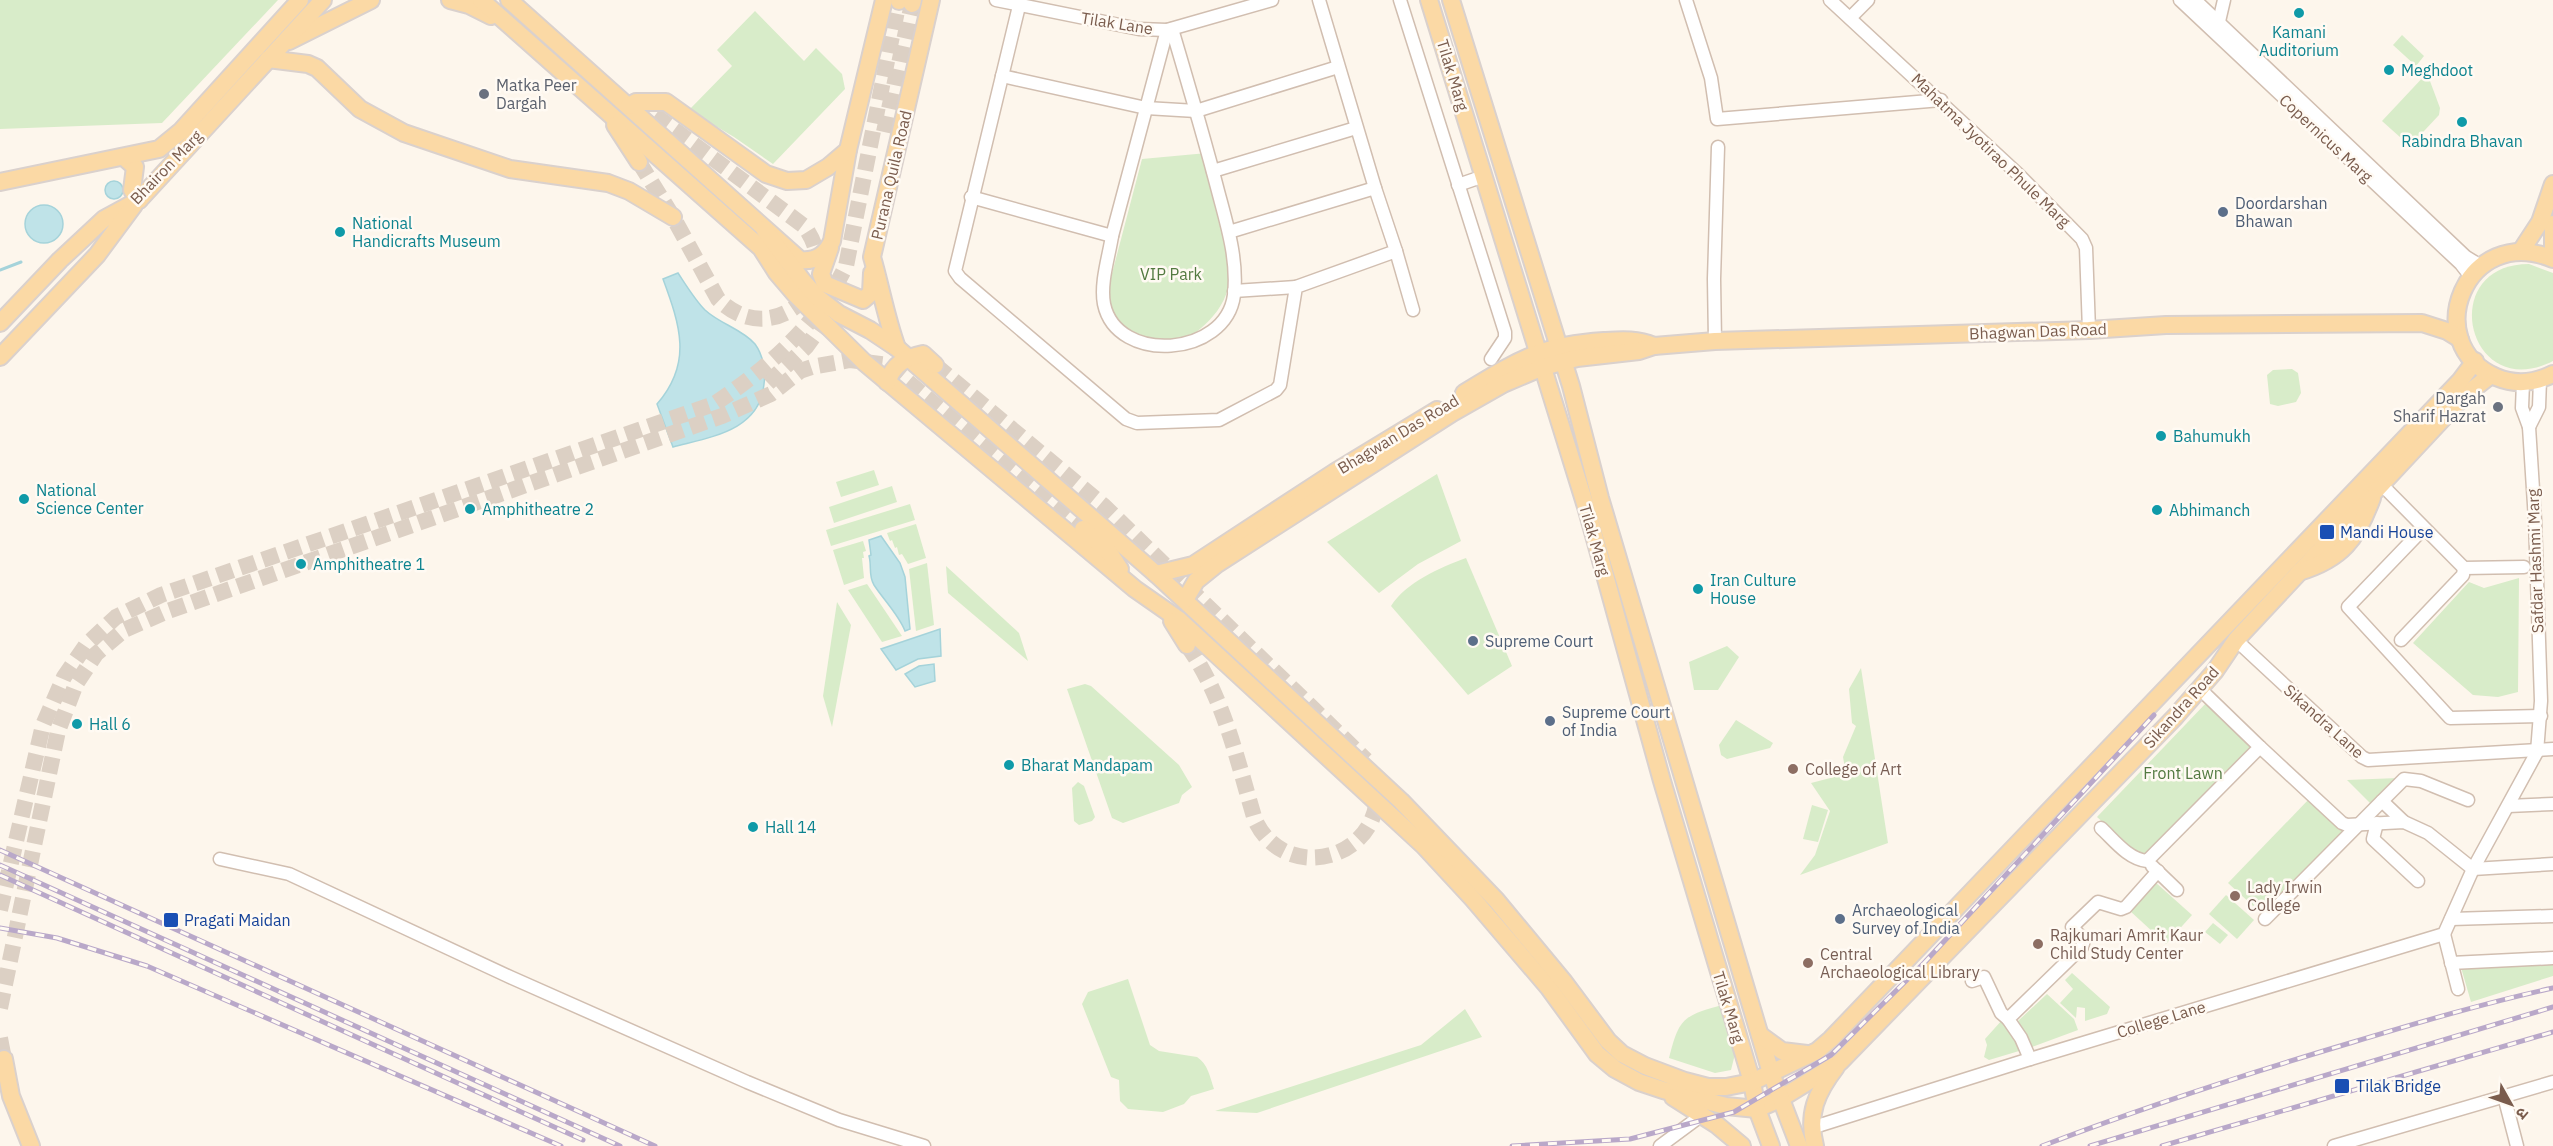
<svg xmlns="http://www.w3.org/2000/svg" width="2553" height="1146" viewBox="0 0 2553 1146" font-family="'IBM Plex Sans','Noto Sans Devanagari',sans-serif">
<style>
.green{fill:#d8ecc9}
.water{fill:#bfe3e8;stroke:#a5d3da;stroke-width:1.5}
.lines{fill:none;stroke-linecap:round;stroke-linejoin:round}
.stream{stroke:#a5d3da;stroke-width:3}
.major-tunnel{stroke:#dcd0c4;stroke-width:16;stroke-dasharray:16 8;stroke-linecap:butt}
.minor-casing{stroke:#d1beb0;stroke-width:15}
.major-casing{stroke:#dad1cd;stroke-width:20}
.minor{stroke:#fff;stroke-width:12}
.major{stroke:#fbd9a5;stroke-width:16}
.rail-casing{stroke:#b9a8c9;stroke-width:5}
.rail{stroke:#fffaf3;stroke-width:3;stroke-dasharray:9;stroke-linecap:butt}
.culture-dot{fill:#0f9aa8;stroke:#fffaf3;stroke-width:2}
.worship-dot{fill:#6b7280;stroke:#fffaf3;stroke-width:2}
.service-dot{fill:#5c6f8a;stroke:#fffaf3;stroke-width:2}
.transit-dot{fill:#1a4fb4;stroke:#fffaf3;stroke-width:2}
.education-dot{fill:#8d6e63;stroke:#fffaf3;stroke-width:2}
.labels{text-anchor:middle;dominant-baseline:central;stroke-width:5;stroke-linejoin:round;paint-order:stroke}
.street-label{font-size:16px;fill:#7a5c4d;stroke:#fffaf3}
.culture-label{font-size:16px;fill:#0d838f;stroke:#fffaf3;text-anchor:start}
.worship-label{font-size:16px;fill:#5b616d;stroke:#fffaf3;text-anchor:start}
.service-label{font-size:16px;fill:#4e5e75;stroke:#fffaf3;text-anchor:start}
.park-label{font-size:16px;fill:#537a41;stroke:#fffaf3}
.transit-label{font-size:16px;fill:#164399;stroke:#fffaf3;text-anchor:start}
.education-label{font-size:16px;fill:#785e54;stroke:#fffaf3;text-anchor:start}
</style>
<rect width="100%" height="100%" fill="#fdf6ec"/>
<!-- green -->
<g class="green">
<polygon points="0,0 278,0 162,123 0,129"/>
<polygon points="755,11 804,61 816,48 842,74 845,89 773,164 734,137 689,110 732,66 717,50"/>
<polygon points="2402,35 2424,56 2416,66 2393,45"/>
<polygon points="2427,73 2440,108 2439,115 2410,146 2382,121"/>
<path d="M 1207,153 C 1215,190 1235,252 1228,288 C 1224,305 1212,319 1200,329 C 1171,354 1140,338 1112,322 L 1108,299 L 1109,285 L 1142,159 Z"/>
<path d="M 2529,264 L 2553,273 L 2553,361 C 2467,405 2435,264 2529,264 Z"/>
<polygon points="2273,370 2292,369 2298,373 2301,393 2296,402 2278,406 2270,404 2267,375"/>
<polygon points="874,470 879,485 841,497 836,482"/>
<polygon points="1437,474 1461,541 1418,564 1379,593 1327,542"/>
<polygon points="892,486 897,502 834,523 829,507"/>
<polygon points="910,504 915,520 831,546 826,530"/>
<polygon points="916,524 926,558 908,564 902,554 899,555 897,547 895,548 892,540 890,541 887,533"/>
<polygon points="863,541 866,551 863,552 864,558 862,558 864,578 844,585 833,550"/>
<path d="M 1466,558 L 1512,666 L 1468,695 L 1391,606 C 1405,583 1441,567 1466,558 Z"/>
<polygon points="927,563 934,625 916,631 909,569"/>
<polygon points="946,566 1019,633 1028,661 948,593"/>
<polygon points="2519,578 2518,692 2498,697 2473,695 2413,643 2469,582 2484,588"/>
<polygon points="867,584 902,636 882,642 848,590"/>
<polygon points="837,602 851,625 832,727 823,696"/>
<polygon points="1727,646 1739,657 1718,690 1694,690 1689,662"/>
<polygon points="1861,668 1888,843 1800,875 1815,855 1830,811 1811,783 1846,774 1843,757 1856,726 1852,723 1849,689"/>
<polygon points="1085,684 1091,686 1179,765 1192,787 1182,795 1179,803 1123,823 1112,818 1067,689"/>
<polygon points="2208,701 2254,746 2146,857 2142,857 2097,817"/>
<polygon points="1736,720 1773,743 1770,748 1727,759 1721,755 1719,745"/>
<polygon points="2398,778 2373,806 2347,780"/>
<polygon points="1078,782 1084,786 1095,817 1092,821 1079,825 1074,821 1072,788"/>
<polygon points="2310,798 2344,830 2264,916 2228,883"/>
<polygon points="1812,805 1828,810 1818,842 1803,839"/>
<polygon points="2155,882 2192,915 2166,944 2129,910"/>
<polygon points="2226,895 2254,920 2237,939 2209,914"/>
<polygon points="2213,923 2228,935 2220,944 2205,932"/>
<polygon points="2553,961 2553,976 2471,1002 2460,964"/>
<polygon points="2072,973 2110,1007 2107,1014 2085,1021 2085,1008 2077,1007 2076,1018 2060,1003 2073,989 2065,980"/>
<path d="M 1128,979 L 1150,1045 L 1159,1051 L 1197,1057 C 1208,1064 1210,1077 1214,1089 L 1191,1096 L 1184,1104 L 1163,1112 L 1128,1109 L 1120,1101 L 1119,1080 L 1111,1077 L 1082,1004 L 1088,992 Z"/>
<polygon points="2047,994 2074,1019 2078,1030 2029,1048 2018,1021"/>
<path d="M 1722,1005 L 1735,1054 L 1731,1070 L 1715,1073 L 1669,1058 C 1679,1018 1683,1016 1722,1005 Z"/>
<polygon points="1465,1009 1482,1037 1257,1113 1215,1111 1421,1045"/>
<polygon points="2003,1019 2018,1040 2019,1051 1989,1060 1984,1057 1987,1045 1985,1039"/>
</g>
<!-- water -->
<g class="water">
<circle cx="114" cy="190" r="9"/>
<circle cx="44" cy="224" r="19"/>
<path d="M 678,273 C 686,285 695,300 705,310 C 720,324 742,329 755,344 C 763,355 766,371 764,384 C 760,431 710,437 673,447 L 657,404 C 693,363 680,325 663,279 Z"/>
<path d="M 881,536 L 900,563 L 905,577 L 910,629 L 905,631 C 899,615 883,599 874,585 C 868,575 872,566 869,556 L 871,555 L 869,540 Z"/>
<polygon points="940,629 941,656 918,659 896,670 881,649"/>
<polygon points="934,664 935,681 915,687 905,674 919,666"/>
</g>
<g class="lines">
<!-- stream -->
<polyline class="stream" points="0,270 21,262"/>
<!-- major-tunnel -->
<g class="major-tunnel">
<polyline points="884,132 912,4"/>
<path d="M 639,162 L 673,217 L 718,299 C 771,353 849,285 804,226 L 653,114"/>
<polyline points="935,365 1104,506 1366,760"/>
<polyline points="768,383 806,347 832,311"/>
<path d="M 1187,645 C 1224,697 1237,760 1255,820 C 1285,885 1381,860 1377,789"/>
<path d="M 0,910 L 43,725 L 64,677 L 86,645 L 116,617 L 161,595 L 714,404 C 767,369 818,324 846,266 L 899,1"/>
<polyline points="0,1008 58,731 76,684 96,654 124,630 168,611 722,416 771,394 800,371 812,367 850,360 888,365 1083,529"/>
<polyline points="0,1038 4,1059"/>
</g>
<defs>
<g id="minor">
<polyline points="996,0 1139,29 1167,30 1272,0"/>
<polyline points="1400,0 1505,332 1505,338 1491,359"/>
<polyline points="1686,0 1711,78 1717,119 1941,100"/>
<polyline points="1830,0 2018,174 2082,239 2086,248 2089,330"/>
<polyline points="2180,0 2461,264 2471,277"/>
<polyline points="2195,0 2466,257 2481,266"/>
<polyline points="1019,6 955,271 960,278 1126,419 1137,423 1219,420 1276,390 1280,385 1296,287 1396,251 1375,188"/>
<polyline points="1850,18 1868,0"/>
<polyline points="2217,30 2224,0"/>
<polyline points="1002,76 1146,108 1196,111 1338,67"/>
<polyline points="1213,171 1356,128"/>
<polyline points="1458,185 1484,176"/>
<polyline points="971,197 1112,236 1167,30"/>
<polyline points="1229,232 1375,188 1319,0"/>
<path d="M 1112,236 C 1109,256 1100,283 1104,304 C 1117,365 1226,357 1234,295 C 1238,260 1227,225 1218,191 C 1204,137 1188,83 1172,29"/>
<polyline points="1396,251 1413,310"/>
<polyline points="1234,291 1296,287"/>
<polyline points="1715,341 1714,279 1718,147"/>
<polyline points="2529,427 2539,407 2540,380"/>
<polyline points="2381,484 2464,568 2524,567"/>
<polyline points="2423,529 2348,607 2450,718 2541,716"/>
<polyline points="2236,640 2362,757 2368,760 2553,749"/>
<polyline points="2401,640 2463,575 2464,568"/>
<polyline points="2260,747 2342,823 2347,825 2404,822 2428,833 2473,869"/>
<polyline points="2382,801 2404,779 2421,781 2468,800"/>
<polyline points="2508,806 2553,804"/>
<polyline points="2377,823 2373,839 2418,881"/>
<path d="M 2101,828 C 2114,840 2128,859 2147,861 L 2260,747 L 2200,689"/>
<polyline points="220,859 289,874 510,977 747,1082 839,1120 924,1146"/>
<polyline points="2152,866 2177,890"/>
<polyline points="2473,869 2553,864"/>
<polyline points="2265,919 2382,801 2404,822"/>
<polyline points="2451,919 2553,916"/>
<polyline points="2444,934 2458,989"/>
<polyline points="2451,963 2553,958"/>
<polyline points="1972,981 1984,977 2001,1013 2008,1019"/>
<polyline points="2030,1059 2021,1038 2008,1019 2082,947 2084,940 2072,927 2098,902 2121,909 2126,907 2158,871"/>
<polyline points="2504,1096 2517,1146"/>
<polyline points="1811,1128 2030,1059 2444,934 2473,869 2537,752 2541,701 2535,520 2529,427 2522,408 2523,382"/>
<polyline points="1660,1146 1702,1115"/>
<polyline points="2334,1146 2553,1082"/>
</g>
<g id="major">
<polyline points="450,0 469,5 491,16"/>
<polyline points="481,0 761,248 777,273 795,294 864,362 1135,589 1178,619 1424,846 1473,899 1549,988 1597,1054 1615,1069 1639,1082 1663,1090 1726,1106 1757,1109 1780,1099 1840,1062 2175,717 2215,671 2236,640 2463,397 2491,375"/>
<path d="M 509,0 L 800,260 C 815,262 826,255 832,241 L 848,150"/>
<polyline points="1429,0 1587,510 1662,781 1752,1082 1757,1109 1771,1146"/>
<polyline points="1451,0 1571,386 1600,498 1771,1073 1799,1146"/>
<polyline points="899,1 899,0"/>
<polyline points="912,4 913,0"/>
<polyline points="289,41 371,0"/>
<polyline points="268,59 308,64 317,68 360,109 404,133 510,169 608,183 629,191 673,217"/>
<polyline points="629,106 636,102 666,102 766,174 787,181 806,180 828,167 848,150 884,0"/>
<polyline points="615,125 639,162"/>
<polyline points="124,157 135,167 132,190 139,200"/>
<polyline points="0,182 159,149 181,131 300,0"/>
<polyline points="2553,224 2553,247"/>
<polyline points="764,229 802,280 817,297 839,314 870,330 897,348 1156,574 1401,801 1496,900 1564,982 1608,1041 1622,1054 1645,1066 1685,1081 1708,1087 1726,1087 1752,1082 1817,1051 1831,1039 2460,381 2475,361"/>
<polyline points="830,248 821,274 825,284 863,300 871,293 872,273"/>
<polyline points="2521,251 2540,222 2553,184"/>
<path d="M 2553,259 C 2466,222 2418,343 2496,377 C 2515,385 2535,383 2553,374"/>
<polyline points="0,323 60,260 104,219 139,200 323,0"/>
<path d="M 897,348 C 886,318 881,288 872,257 L 931,0"/>
<polyline points="0,357 97,255 134,205"/>
<path d="M 887,382 C 894,364 904,358 923,354 L 935,365"/>
<path d="M 1464,393 C 1517,361 1540,345 1604,341 C 1623,340 1637,339 1654,346"/>
<polyline points="1083,529 1109,552 1120,569"/>
<path d="M 2299,572 C 2342,559 2357,539 2372,498"/>
<polyline points="1156,574 1193,565 1335,472 1437,410"/>
<polyline points="1185,600 1196,581 1217,564 1452,413 1503,384 1543,367 1577,358 1639,351 1654,346 1715,341 2089,330 2166,325 2422,323 2447,331 2460,339"/>
<polyline points="1172,621 1187,645"/>
<polyline points="1760,1035 1782,1051 1807,1054"/>
<polyline points="4,1059 11,1096 31,1146"/>
<polyline points="1673,1097 1717,1125 1742,1146"/>
<path d="M 1815,1146 C 1807,1114 1816,1093 1836,1067"/>
</g>
</defs>
<!-- minor casing -->
<use href="#minor" class="minor-casing"/>
<!-- major casing -->
<use href="#major" class="major-casing"/>
<!-- minor -->
<use href="#minor" class="minor"/>
<!-- major -->
<use href="#major" class="major"/>
<defs>
<g id="rail">
<polyline points="0,850 655,1146"/>
<polyline points="0,865 620,1146"/>
<polyline points="0,875 583,1140"/>
<polyline points="0,928 57,938 147,966 561,1146"/>
<polyline points="1512,1146 1630,1139 1734,1112 1831,1055 1924,963 2154,715"/>
<path d="M 2042,1146 C 2144,1107 2246,1074 2350,1043 C 2417,1023 2484,1003 2553,988"/>
<polyline points="2090,1146 2553,1007"/>
<polyline points="2162,1146 2553,1032"/>
</g>
</defs>
<!-- rail casing -->
<use href="#rail" class="rail-casing"/>
<!-- rail -->
<use href="#rail" class="rail"/>
</g>
<!-- markers -->
<g class="culture-dot">
<circle cx="2299" cy="13" r="6"/>
<circle cx="2389" cy="70" r="6"/>
<circle cx="2462" cy="122" r="6"/>
<circle cx="340" cy="232" r="6"/>
<circle cx="2161" cy="436" r="6"/>
<circle cx="24" cy="499" r="6"/>
<circle cx="470" cy="509" r="6"/>
<circle cx="2157" cy="510" r="6"/>
<circle cx="301" cy="564" r="6"/>
<circle cx="1698" cy="589" r="6"/>
<circle cx="77" cy="724" r="6"/>
<circle cx="1009" cy="765" r="6"/>
<circle cx="753" cy="827" r="6"/>
</g>
<g class="worship-dot">
<circle cx="484" cy="94" r="6"/>
<circle cx="2498" cy="407" r="6"/>
</g>
<g class="service-dot">
<circle cx="2223" cy="212" r="6"/>
<circle cx="1473" cy="641" r="6"/>
<circle cx="1550" cy="721" r="6"/>
<circle cx="1840" cy="919" r="6"/>
</g>
<g class="transit-dot">
<rect x="2319" y="524" width="16" height="16" rx="3"/>
<rect x="163" y="912" width="16" height="16" rx="3"/>
<rect x="2334" y="1078" width="16" height="16" rx="3"/>
</g>
<g class="education-dot">
<circle cx="1793" cy="769" r="6"/>
<circle cx="2235" cy="896" r="6"/>
<circle cx="2038" cy="944" r="6"/>
<circle cx="1808" cy="963" r="6"/>
</g>
<g class="labels">
<!-- street labels -->
<g class="street-label">
<text transform="translate(1117 23) rotate(9)">Tilak Lane</text>
<text transform="translate(1453 75) rotate(73)">Tilak Marg</text>
<text transform="translate(2326 138) rotate(43)">Copernicus Marg</text>
<text transform="translate(1991 150) rotate(44)">Mahatma Jyotirao Phule Marg</text>
<text transform="translate(166 167) rotate(-46)">Bhairon Marg</text>
<text transform="translate(891 175) rotate(-77)">Purana Quila Road</text>
<text transform="translate(2038 331) rotate(-2)">Bhagwan Das Road</text>
<text transform="translate(1398 434) rotate(-31)">Bhagwan Das Road</text>
<text transform="translate(1595 540) rotate(74)">Tilak Marg</text>
<text transform="translate(2535 561) rotate(-92)">Safdar Hashmi Marg</text>
<text transform="translate(2181 707) rotate(-48)">Sikandra Road</text>
<text transform="translate(2324 721) rotate(42)">Sikandra Lane</text>
<text transform="translate(1729 1007) rotate(73)">Tilak Marg</text>
<text transform="translate(2161 1019) rotate(-17)">College Lane</text>
</g>
<!-- culture labels -->
<g class="culture-label">
<text x="2299" y="32" text-anchor="middle">Kamani<tspan x="2299" dy="18">Auditorium</tspan></text>
<text x="2401" y="70">Meghdoot</text>
<text x="2462" y="141" text-anchor="middle">Rabindra Bhavan</text>
<text x="352" y="223">National<tspan x="352" dy="18">Handicrafts Museum</tspan></text>
<text x="2173" y="436">Bahumukh</text>
<text x="36" y="490">National<tspan x="36" dy="18">Science Center</tspan></text>
<text x="482" y="509">Amphitheatre 2</text>
<text x="2169" y="510">Abhimanch</text>
<text x="313" y="564">Amphitheatre 1</text>
<text x="1710" y="580">Iran Culture<tspan x="1710" dy="18">House</tspan></text>
<text x="89" y="724">Hall 6</text>
<text x="1021" y="765">Bharat Mandapam</text>
<text x="765" y="827">Hall 14</text>
</g>
<!-- worship labels -->
<g class="worship-label">
<text x="496" y="85">Matka Peer<tspan x="496" dy="18">Dargah</tspan></text>
<text x="2486" y="398" text-anchor="end">Dargah<tspan x="2486" dy="18">Sharif Hazrat</tspan></text>
</g>
<!-- service labels -->
<g class="service-label">
<text x="2235" y="203">Doordarshan<tspan x="2235" dy="18">Bhawan</tspan></text>
<text x="1485" y="641">Supreme Court</text>
<text x="1562" y="712">Supreme Court<tspan x="1562" dy="18">of India</tspan></text>
<text x="1852" y="910">Archaeological<tspan x="1852" dy="18">Survey of India</tspan></text>
</g>
<!-- park labels -->
<g class="park-label">
<text x="1171" y="274">VIP Park</text>
<text x="2183" y="773">Front Lawn</text>
</g>
<!-- transit labels -->
<g class="transit-label">
<text x="2340" y="532">Mandi House</text>
<text x="184" y="920">Pragati Maidan</text>
<text x="2356" y="1086">Tilak Bridge</text>
</g>
<!-- education labels -->
<g class="education-label">
<text x="1805" y="769">College of Art</text>
<text x="2247" y="887">Lady Irwin<tspan x="2247" dy="18">College</tspan></text>
<text x="2050" y="935">Rajkumari Amrit Kaur<tspan x="2050" dy="18">Child Study Center</tspan></text>
<text x="1820" y="954">Central<tspan x="1820" dy="18">Archaeological Library</tspan></text>
</g>
</g>
<!-- north arrow -->
<g transform="translate(2511 1104) rotate(130)" stroke="#fffaf3" stroke-width="4.5" paint-order="stroke">
<path d="M0-4.5L10 22L0 15L-10 22Z" fill="#7a5c4d"/>
<text y="-9" font-size="16" font-weight="bold" text-anchor="middle" fill="#7a5c4d">उ</text>
</g>
</svg>
